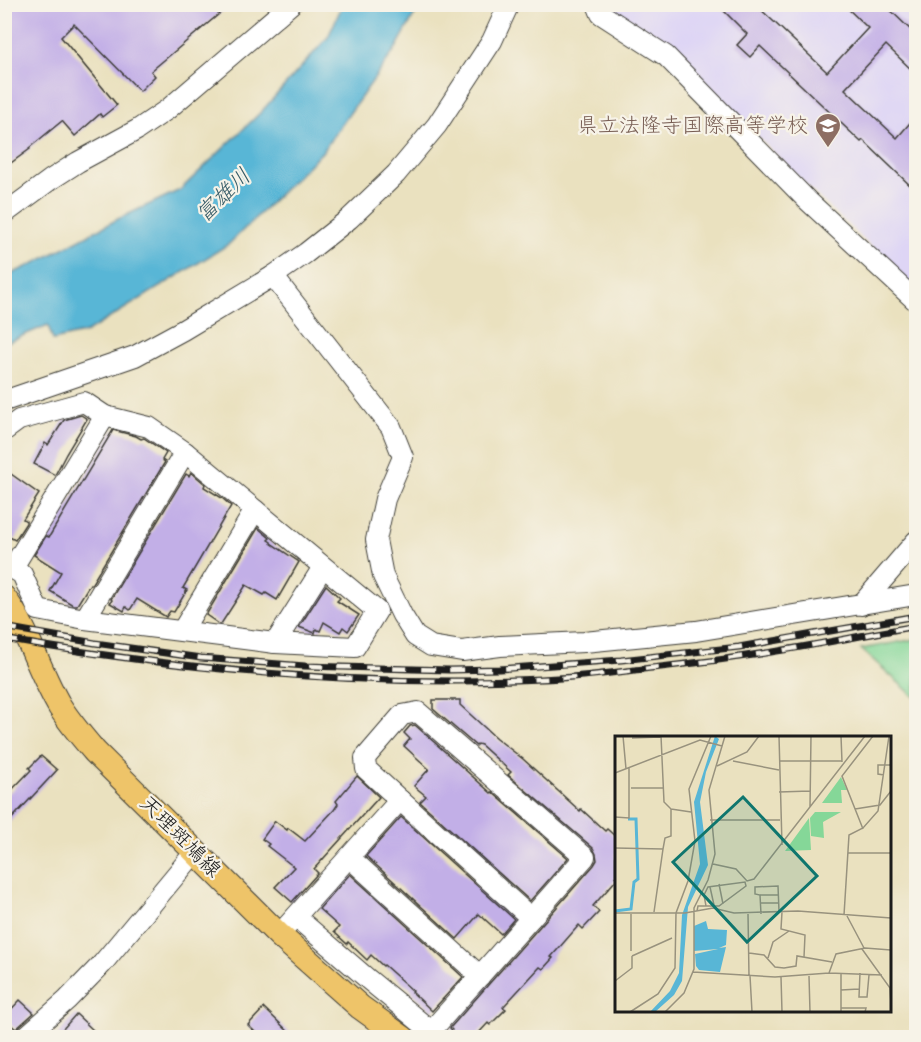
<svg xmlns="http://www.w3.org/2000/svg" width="921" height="1042" viewBox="0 0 921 1042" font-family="Mynerve,'Klee One',sans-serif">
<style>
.built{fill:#ded5f5;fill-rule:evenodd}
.green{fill:#85d798;stroke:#507a5a;stroke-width:1.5}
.water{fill:#58b6d6;stroke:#3a6979;stroke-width:1.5}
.building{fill:#c2afe7}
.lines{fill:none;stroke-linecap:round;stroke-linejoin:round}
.minor-casing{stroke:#3b3a34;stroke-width:22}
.major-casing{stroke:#3b3a34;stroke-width:26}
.minor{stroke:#fff;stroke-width:20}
.major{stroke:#eec469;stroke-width:24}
.rail-casing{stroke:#1c1c1c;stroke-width:7}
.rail{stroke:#f7f3e8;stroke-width:4.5;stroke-dasharray:14;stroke-linecap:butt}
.labels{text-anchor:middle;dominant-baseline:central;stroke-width:4.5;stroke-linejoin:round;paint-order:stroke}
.education-label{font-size:21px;fill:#785e54;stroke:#f7f3e8;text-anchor:end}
.street-label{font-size:21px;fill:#1c1c1c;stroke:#f7f3e8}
.water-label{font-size:22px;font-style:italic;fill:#345a66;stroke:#f7f3e8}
.inset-river{fill:none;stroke:#58b6d6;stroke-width:3}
.inset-road{fill:none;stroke:#98927e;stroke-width:1.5}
.view{fill:#0f766e;fill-opacity:0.15;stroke:#0f766e;stroke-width:3}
.inset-edge{fill:none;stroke:#1c1c1c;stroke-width:3}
</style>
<rect width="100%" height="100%" fill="#f7f3e8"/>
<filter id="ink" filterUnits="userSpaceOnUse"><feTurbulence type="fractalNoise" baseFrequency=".0167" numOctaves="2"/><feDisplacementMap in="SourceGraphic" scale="12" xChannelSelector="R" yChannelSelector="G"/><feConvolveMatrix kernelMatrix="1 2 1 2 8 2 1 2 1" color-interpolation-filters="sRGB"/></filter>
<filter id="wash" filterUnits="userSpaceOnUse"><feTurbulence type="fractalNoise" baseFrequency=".008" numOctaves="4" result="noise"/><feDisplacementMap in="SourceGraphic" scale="24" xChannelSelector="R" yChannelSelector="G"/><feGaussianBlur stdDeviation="1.35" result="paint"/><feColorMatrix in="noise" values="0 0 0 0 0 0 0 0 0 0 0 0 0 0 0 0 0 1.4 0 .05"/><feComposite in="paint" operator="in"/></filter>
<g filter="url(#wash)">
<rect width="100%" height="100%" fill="#eae1bf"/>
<!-- built -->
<g class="built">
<path d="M 604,5 L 717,5 L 747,34 L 737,45 L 750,57 L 760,46 L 861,142 L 880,122 L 755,5 L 843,5 L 916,74 L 916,116 L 880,155 L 916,191 L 916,289 L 814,193 L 674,53 ZM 866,30 L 884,46 L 830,70 Z"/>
<polygon points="884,5 916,5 916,35"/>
</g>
<!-- green -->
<polygon class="green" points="916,639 916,698 861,649"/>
<!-- water -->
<polygon class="water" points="343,4 420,5 396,48 322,152 229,244 87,332 53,340 48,325 5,343 5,277 41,260 118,219 180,190 261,112 328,37"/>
<g id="blocks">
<!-- building -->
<g class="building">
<polygon points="4,4 231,4 151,71 155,76 140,91 74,24 61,37 117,105 102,117 100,114 75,136 62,121 29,148 30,149 4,168"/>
<polygon points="717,4 755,4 827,72 868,28 843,4 884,4 916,35 916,74 886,45 845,89 897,138 916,116 916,191 863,140 861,142 760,46 750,57 737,45 747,34"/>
<polygon points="81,415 87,419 66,454 55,475 34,464 45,443 48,445 64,420"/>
<polygon points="113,430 136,436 141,439 144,438 166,453 162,460 165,462 91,585 90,584 77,605 73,605 50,591 61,572 34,555 46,536 49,537"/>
<polygon points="4,469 39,494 23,519 26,521 26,523 15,540 4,534"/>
<polygon points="191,472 205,484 204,487 222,498 231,506 183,588 187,590 174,612 170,611 166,617 137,599 130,610 126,607 124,611 110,603 112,600 111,599 186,474 189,476"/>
<polygon points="258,528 270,538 268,540 271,542 271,543 299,562 277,600 266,593 264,595 246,585 221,624 219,624 206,615"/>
<polygon points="326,585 340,598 337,601 359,615 348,631 343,627 340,632 324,622 320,631 316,629 315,633 299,627"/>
<polygon points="433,700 460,700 460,705 496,738 523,759 580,811 581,809 605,831 607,829 616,837 616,880 593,906 599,912 583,929 579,925 551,957 553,958 543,969 540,967 503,1007 506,1009 490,1025 488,1023 474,1038 445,1038 452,1030 450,1028 594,865 597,860 596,854 593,848 508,775 511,772 481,745 478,744 476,746 433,709"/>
<polygon points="415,725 491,793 492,792 568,858 530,901 420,802 426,796 414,786 429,769 404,746 410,739 404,733 410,726"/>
<polygon points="41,756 57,770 4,827 4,798 31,770 29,768"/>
<polygon points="357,776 379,797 314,869 318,873 292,902 275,887 294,867 267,846 269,844 262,839 275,821 287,830 288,828 305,841 334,810 338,804 336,801"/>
<polygon points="401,817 514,919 501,934 479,914 457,939 366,856"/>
<polygon points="350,874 463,977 432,1011 412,992 413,991 384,965 383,966 371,955 367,960 348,942 347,944 334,932 339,927 319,909"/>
<polygon points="20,1000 34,1013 16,1029 4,1019 4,1017"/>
<polygon points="264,1008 295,1038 261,1038 248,1025"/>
<polygon points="76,1014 93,1030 86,1038 55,1038"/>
</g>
</g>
</g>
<g filter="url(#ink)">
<use href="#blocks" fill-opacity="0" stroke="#3b3a34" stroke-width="1.5"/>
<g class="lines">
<defs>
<g id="minor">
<polyline points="597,4 601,14 666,56 807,200 916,301"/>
<polyline points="4,214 50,180 78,162 137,130 168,109 291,4"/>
<polyline points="273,276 391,427 403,457 385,499 376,540 383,576 402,615 415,636 431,646 462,651 500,646 584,642 696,631 916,595"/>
<polyline points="4,401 135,356 183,330 273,276 306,253 349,219 396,174 437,125 492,41 509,4"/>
<polyline points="4,431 19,420 84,402 105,416 149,427 185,452 377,611 355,647 275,643 85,619 38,610 22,574 4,564"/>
<polyline points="12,569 105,416"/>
<polyline points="861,605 916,541"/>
<polyline points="85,619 185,452"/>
<polyline points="182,631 255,510"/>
<polyline points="275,643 323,567"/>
<polyline points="400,800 531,918"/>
<polyline points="349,857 480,976"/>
<polyline points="296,917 369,980 431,1031"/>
<polyline points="279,935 400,800 366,769 365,758 402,715 418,712 585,857 431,1031 428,1038"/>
<polyline points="24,1038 67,1000 102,964 195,852"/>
</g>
<path id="major" d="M 4,598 C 29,631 39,672 60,707 C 70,723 83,738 95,752 L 279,935 L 360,1007 L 403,1038"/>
</defs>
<!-- minor casing -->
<use href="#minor" class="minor-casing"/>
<!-- major casing -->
<use href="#major" class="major-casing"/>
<!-- minor -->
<use href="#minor" class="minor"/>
<!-- major -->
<use href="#major" class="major"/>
<defs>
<g id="rail">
<polyline points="4,627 95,643 201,658 305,666 449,670 499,669 621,660 739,647 916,616"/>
<path d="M 4,639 C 181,670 362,687 542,679 C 575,678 610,673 643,669 C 675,665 707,662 739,657 C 798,649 857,636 916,626"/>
</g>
</defs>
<!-- rail casing -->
<use href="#rail" class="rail-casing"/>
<!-- rail -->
<use href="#rail" class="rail"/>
</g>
</g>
<!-- icons -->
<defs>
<symbol id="school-pin" viewBox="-11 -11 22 30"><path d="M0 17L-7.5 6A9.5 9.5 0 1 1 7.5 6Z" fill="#8d6e63" stroke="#f7f3e8"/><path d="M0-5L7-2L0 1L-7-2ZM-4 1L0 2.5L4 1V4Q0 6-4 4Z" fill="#fff"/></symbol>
</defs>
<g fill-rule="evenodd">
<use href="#school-pin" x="813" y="111" width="30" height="40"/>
</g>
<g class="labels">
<!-- education labels -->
<g class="education-label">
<text x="808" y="126">県立法隆寺国際高等学校</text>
</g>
<!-- street labels -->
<g class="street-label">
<text transform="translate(180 837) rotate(45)">天理斑鳩線</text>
</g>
<!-- water labels -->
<g class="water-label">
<text transform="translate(224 196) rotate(-44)">富雄川</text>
</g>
</g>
<!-- overview -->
<g transform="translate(615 736)">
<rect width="276" height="276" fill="#eae1bf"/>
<path d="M 226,41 L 232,54 L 226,54 L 227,67 L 207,67 ZM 200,76 L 226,76 L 208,86 L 209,102 L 196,100 L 195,82 ZM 194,82 L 196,114 L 170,115 Z" fill="#85d798"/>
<path d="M 100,0 L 104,3 L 91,36 L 85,66 L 93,129 L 73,171 L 67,245 L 59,259 L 40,276 L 35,276 L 55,255 L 64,237 L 67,179 L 85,128 L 79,66 ZM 91,185 L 93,193 L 112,194 L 111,209 L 104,212 L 111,211 L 105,236 L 84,234 L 81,230 L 80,218 L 103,213 L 79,215 L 79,190 Z" fill="#58b6d6"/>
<path class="inset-river" d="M 0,175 L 16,173 L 19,146 L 23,143 L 21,83 L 13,83"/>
<path class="inset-road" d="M 8,0 L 11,33M 164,0 L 167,109M 226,0 L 227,26M 17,2 L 46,1M 118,25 L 164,34M 164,25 L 227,25M 102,30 L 132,16 L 144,0M 0,37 L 85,4 L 107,10M 269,39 L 263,38 L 263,29 L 276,29M 16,52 L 49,52M 164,56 L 195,55M 195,71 L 196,0M 56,73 L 76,76M 240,73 L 265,69 L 276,55M 0,81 L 14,82 L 14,32M 95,84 L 165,84M 248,93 L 227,40 L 258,0M 0,112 L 48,113 L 50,102 L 56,100 L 56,73 L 49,66 L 46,0M 233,117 L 276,117M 98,128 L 121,133 L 132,145 L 139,143 L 250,0M 104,148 L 108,168M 95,151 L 99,169M 145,159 L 164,159M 145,167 L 164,167M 82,175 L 83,170 L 91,170 L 89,159 L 93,151 L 130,146 L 131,150 L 104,170 L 91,170M 39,176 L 48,113M 167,176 L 166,193 L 190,199 L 189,221M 0,177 L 70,177 L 98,172 L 119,177 L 183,175 L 276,182M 16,178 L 16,215M 133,178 L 134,240M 146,178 L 145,159 L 140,158 L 140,151 L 163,150 L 164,175M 229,179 L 234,99 L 248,92 L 263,75 L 274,0M 232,180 L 249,212M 247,213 L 275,252 L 276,268M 134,217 L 149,219 L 160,231 L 169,232 L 181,230 L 182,220 L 217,226M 17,220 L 57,202M 153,222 L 158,206 L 174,195M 78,236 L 160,241 L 214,237 L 267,239M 214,237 L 221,218 L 250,212 L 276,214M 226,237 L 226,276M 245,237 L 244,261 L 252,261 L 254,239M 135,240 L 137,276M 194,240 L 195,276M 166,241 L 167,276M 0,245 L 17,232 L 17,220M 226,254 L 244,253M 226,272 L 251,272 L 250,276M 15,276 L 43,258 L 60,232 L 61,177 L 73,145 L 80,105 L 74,53 L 96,0M 50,276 L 69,257 L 79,233 L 79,172 L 93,144 L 100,118 L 94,54 L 110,0"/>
<path class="view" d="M 128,61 L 202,140 L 132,206 L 58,126 Z"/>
<rect width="276" height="276" class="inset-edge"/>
</g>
<!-- margin -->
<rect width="921" height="1042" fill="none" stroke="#f7f3e8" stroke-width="24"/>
</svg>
